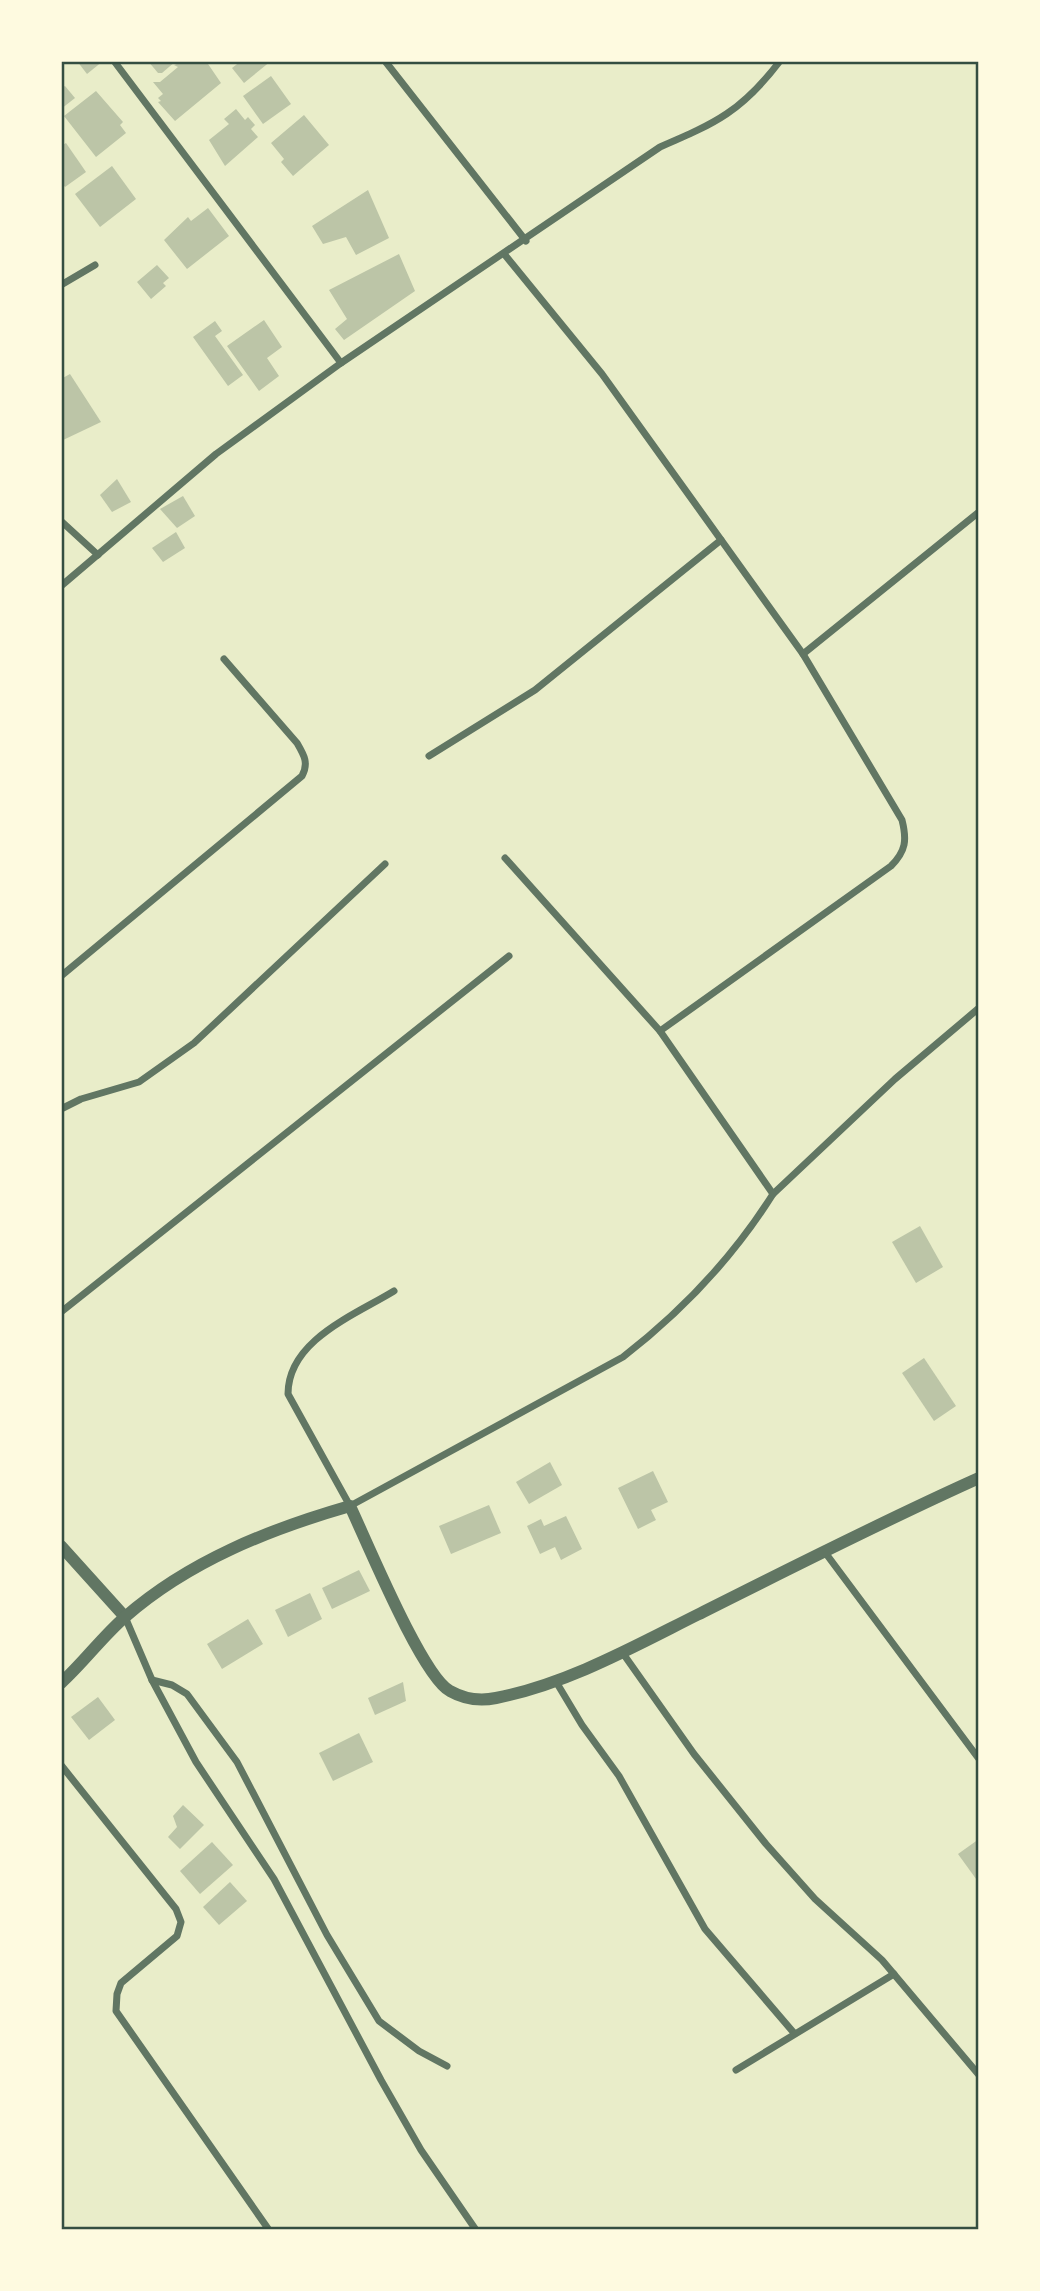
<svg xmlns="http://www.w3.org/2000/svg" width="1040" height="2291" viewBox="0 0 1040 2291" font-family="'Fira Sans',sans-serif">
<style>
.building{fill:#bcc5a7}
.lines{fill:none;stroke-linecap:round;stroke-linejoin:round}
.minor{stroke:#617663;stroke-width:7}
.tertiary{stroke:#617663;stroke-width:12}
.neatline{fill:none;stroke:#344e41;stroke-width:2.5}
</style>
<rect width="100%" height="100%" fill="#e9edc9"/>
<!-- building -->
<g class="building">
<polygon points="77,61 103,61 87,74"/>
<polygon points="148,61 176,61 162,73 158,73"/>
<polygon points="185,61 206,61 221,83 175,121 158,102 161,101 158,98 163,94 153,82 160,82 178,67 174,65"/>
<polygon points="241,61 271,61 244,83 232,68"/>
<polygon points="271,76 291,104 263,124 243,96"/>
<polygon points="65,86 75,98 61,109 61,88"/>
<polygon points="96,91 123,122 120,125 126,133 96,157 64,116"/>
<polygon points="236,109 245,120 248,117 255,125 251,129 258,137 225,166 209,140 229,124 224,119"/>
<polygon points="304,115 329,145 293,176 281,162 284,159 271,143"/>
<polygon points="66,143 86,172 65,187 61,182 61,146"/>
<polygon points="112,166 136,199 100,227 75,194"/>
<polygon points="368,190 389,238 356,255 346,237 323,244 312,226"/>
<polygon points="208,208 229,236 187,269 164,240 188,217 191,221"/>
<polygon points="399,254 415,291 344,340 335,329 347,319 329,290"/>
<polygon points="157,265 169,278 163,283 166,286 151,299 137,282"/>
<polygon points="264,320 282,347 267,358 279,376 259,391 227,346"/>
<polygon points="215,321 222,331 215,336 243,375 228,386 193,337"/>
<polygon points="70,374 101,422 61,441 61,379"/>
<polygon points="117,479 131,502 112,512 100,495"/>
<polygon points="183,496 195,516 177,528 160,509"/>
<polygon points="176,532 185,548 163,562 152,548"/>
<polygon points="920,1226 943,1267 916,1283 892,1242"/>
<polygon points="924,1358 956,1406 934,1421 902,1373"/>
<polygon points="550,1462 562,1485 529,1504 516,1482"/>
<polygon points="653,1471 668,1502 651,1510 656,1520 638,1529 618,1488"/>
<polygon points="489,1505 501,1533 451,1554 439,1526"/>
<polygon points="566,1516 582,1549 561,1560 555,1547 540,1554 527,1526 541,1519 544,1526"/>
<polygon points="359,1570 370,1591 332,1609 322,1588"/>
<polygon points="310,1593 322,1619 288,1637 275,1610"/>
<polygon points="248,1619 263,1644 222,1669 207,1644"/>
<polygon points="403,1682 406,1701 375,1715 368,1698"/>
<polygon points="98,1697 115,1720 89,1740 71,1717"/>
<polygon points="359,1733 373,1762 333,1781 319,1753"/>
<polygon points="183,1805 204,1825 180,1849 168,1837 177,1827 173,1816"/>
<polygon points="979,1839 979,1883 958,1854"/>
<polygon points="212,1842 233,1865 200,1894 180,1871"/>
<polygon points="230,1882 247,1901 219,1925 203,1907"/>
</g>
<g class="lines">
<!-- minor -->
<g class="minor">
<polyline points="114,61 341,363"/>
<polyline points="385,61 526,241"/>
<path d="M 505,255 L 602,374 L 803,654 L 902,820 C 907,840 906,851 891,866 L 660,1031"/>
<polyline points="61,285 95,265"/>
<polyline points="61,521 98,555"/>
<path d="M 61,586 L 216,454 L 341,363 L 660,147 C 716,123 742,111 780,61"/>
<polyline points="803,654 979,512"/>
<polyline points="429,756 535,690 721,540"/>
<path d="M 61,976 L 302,776 C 309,763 304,755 297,743 L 224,659"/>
<polyline points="61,1109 81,1099 139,1082 194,1043 385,864"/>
<polyline points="773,1194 895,1079 979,1008"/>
<path d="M 394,1291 C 355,1315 288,1340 288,1394 L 350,1506 L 623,1357 C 681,1312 734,1256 773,1194 L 660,1031 L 505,858"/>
<polyline points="61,1312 509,956"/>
<polyline points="824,1551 979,1759"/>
<polyline points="125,1617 152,1680 196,1762 274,1879 381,2080 421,2150 476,2230"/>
<polyline points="622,1652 694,1754 766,1844 815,1899 882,1960 979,2075"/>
<polyline points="152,1680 172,1685 187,1694 237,1762 327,1935 379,2021 419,2051 447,2066"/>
<polyline points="555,1680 582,1725 619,1776 705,1929 794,2033"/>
<polyline points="61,1765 176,1909 181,1922 177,1936 121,1983 117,1994 116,2011 269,2230"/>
<polyline points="736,2070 894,1974"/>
</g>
<!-- tertiary -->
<g class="tertiary">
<polyline points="61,1546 125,1617"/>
<path d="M 61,1683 C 84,1662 102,1637 125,1617 C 189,1561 270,1529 350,1506 C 367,1542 422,1676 450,1691 C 464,1699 481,1701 496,1698 C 567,1684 633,1647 697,1615 C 791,1568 883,1521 979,1478"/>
</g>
</g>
<!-- border -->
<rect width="1040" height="2291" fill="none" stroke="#fefae0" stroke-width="126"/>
<rect x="63" y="63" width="914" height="2165" class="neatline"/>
</svg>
